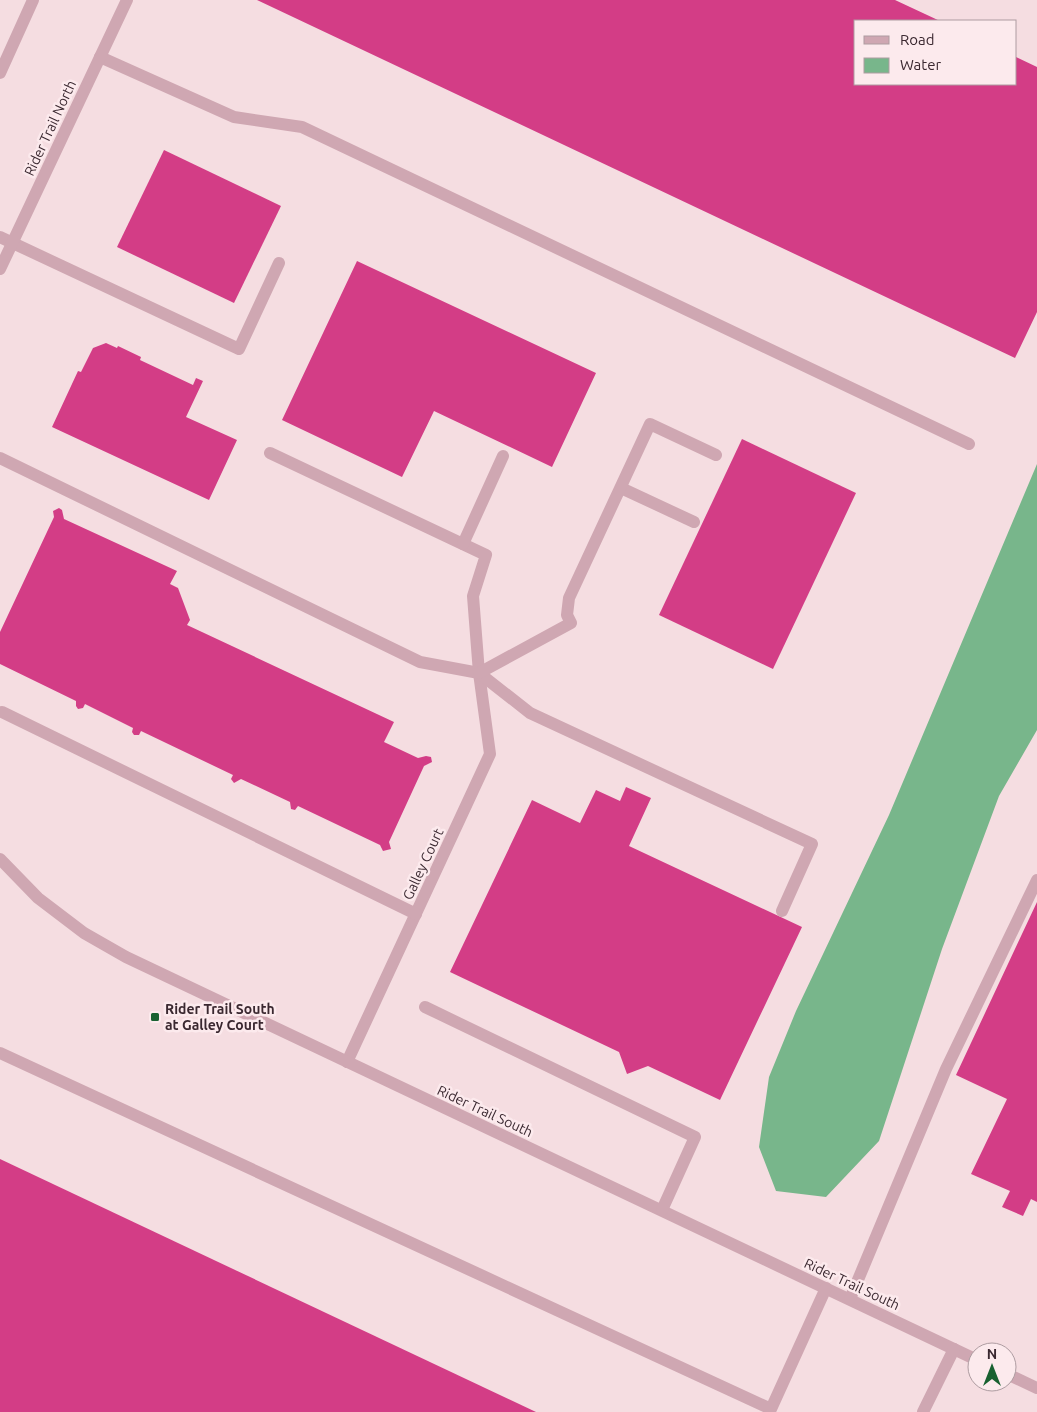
<svg xmlns="http://www.w3.org/2000/svg" width="1037" height="1412" viewBox="0 0 1037 1412" font-family="Ubuntu,sans-serif">
<style>
.water{fill:#78b68b}
.building{fill:#d33d86}
.lines{fill:none;stroke-linecap:round;stroke-linejoin:round}
.minor{stroke:#cfa7b2;stroke-width:12}
.poi-dot{fill:#196131;stroke:#fceaed;stroke-width:2}
.labels{text-anchor:middle;dominant-baseline:central;stroke-width:5;stroke-linejoin:round;paint-order:stroke}
.street-label{font-size:14px;fill:#3a2830;stroke:#fceaed}
.poi-label{font-size:14px;font-weight:bold;fill:#3a2830;stroke:#fceaed;text-anchor:start}
</style>
<rect width="100%" height="100%" fill="#f5dde1"/>
<!-- water -->
<polygon class="water" points="1037,464 1037,730 999,796 942,949 879,1141 826,1197 776,1191 759,1147 769,1077 796,1011 889,815"/>
<!-- building -->
<g class="building">
<polygon points="257,0 895,0 940,21 856,21 856,84 1016,84 1016,57 1037,67 1037,312 1015,358"/>
<polygon points="164,150 281,206 234,303 117,247"/>
<polygon points="357,261 596,373 552,467 434,411 402,477 282,420"/>
<polygon points="106,343 117,348 118,346 141,357 140,360 193,385 196,378 203,381 186,417 237,440 209,500 52,427 78,371 81,372 93,348"/>
<polygon points="742,439 856,493 773,669 659,615"/>
<polygon points="59,508 62,510 64,519 177,571 170,584 178,588 190,620 187,625 394,722 384,742 418,758 426,756 431,757 432,762 424,766 389,842 391,849 383,851 380,845 298,806 295,810 291,809 290,802 241,779 234,783 231,779 233,775 141,731 139,735 134,735 132,732 133,728 85,704 83,708 78,709 76,706 76,701 0,664 0,632 54,517 53,511"/>
<polygon points="626,787 651,798 629,846 802,927 720,1100 648,1066 627,1074 619,1052 450,972 532,800 580,823 596,790 620,801"/>
<polygon points="1037,902 1037,1202 1031,1199 1023,1216 1002,1207 1010,1191 971,1174 1007,1099 956,1075"/>
<polygon points="0,1159 536,1412 0,1412"/>
</g>
<g class="lines">
<!-- minor -->
<g class="minor">
<polyline points="100,57 234,117 302,127 969,444"/>
<polyline points="0,73 33,0"/>
<polyline points="0,237 239,349 279,263"/>
<polyline points="0,269 127,0"/>
<polyline points="270,453 486,555 473,596 479,673 490,754 347,1062"/>
<polyline points="0,458 420,662 479,673 530,713 812,844 782,911"/>
<polyline points="621,488 694,522"/>
<polyline points="463,544 503,456"/>
<polyline points="479,673 571,623 567,615 569,598 650,424 716,455"/>
<polyline points="2,712 416,914"/>
<polyline points="0,859 38,898 84,933 126,957 977,1360"/>
<polyline points="425,1007 695,1137 662,1210"/>
<polyline points="0,1053 771,1409 826,1288"/>
<polyline points="850,1299 946,1069 1037,880"/>
<polyline points="1007,1374 1037,1388"/>
<polyline points="923,1412 954,1349"/>
</g>
</g>
<!-- markers -->
<rect class="poi-dot" x="150" y="1012" width="10" height="10" rx="2.5"/>
<g class="labels">
<!-- street labels -->
<g class="street-label">
<text transform="translate(50 128) rotate(-65)">Rider Trail North</text>
<text transform="translate(423 864) rotate(-65)">Galley Court</text>
<text transform="translate(485 1111) rotate(25)">Rider Trail South</text>
<text transform="translate(852 1284) rotate(25)">Rider Trail South</text>
</g>
<!-- poi labels -->
<g class="poi-label">
<text x="165" y="1009">Rider Trail South<tspan x="165" dy="16">at Galley Court</tspan></text>
</g>
</g>
<!-- legend -->
<rect x="854" y="20" width="162" height="65" fill="#fceaed" stroke="#ae9ca1"/>
<rect x="864" y="36" width="25" height="8" fill="#cfa7b2" stroke="#ae9ca1"/>
<text x="900" y="45" font-size="15" fill="#3a2830">Road</text>
<rect x="864" y="58" width="25" height="15" fill="#78b68b" stroke="#ae9ca1"/>
<text x="900" y="70" font-size="15" fill="#3a2830">Water</text>
<!-- north arrow -->
<g transform="translate(992 1367)"><circle r="24" fill="#fceaed" stroke="#ae9ca1"/>
<path d="M0-4L9 19L0 12L-9 19Z" fill="#196131"/>
<text y="-8" font-size="14" font-weight="bold" text-anchor="middle" fill="#3a2830">N</text>
</g>
</svg>
